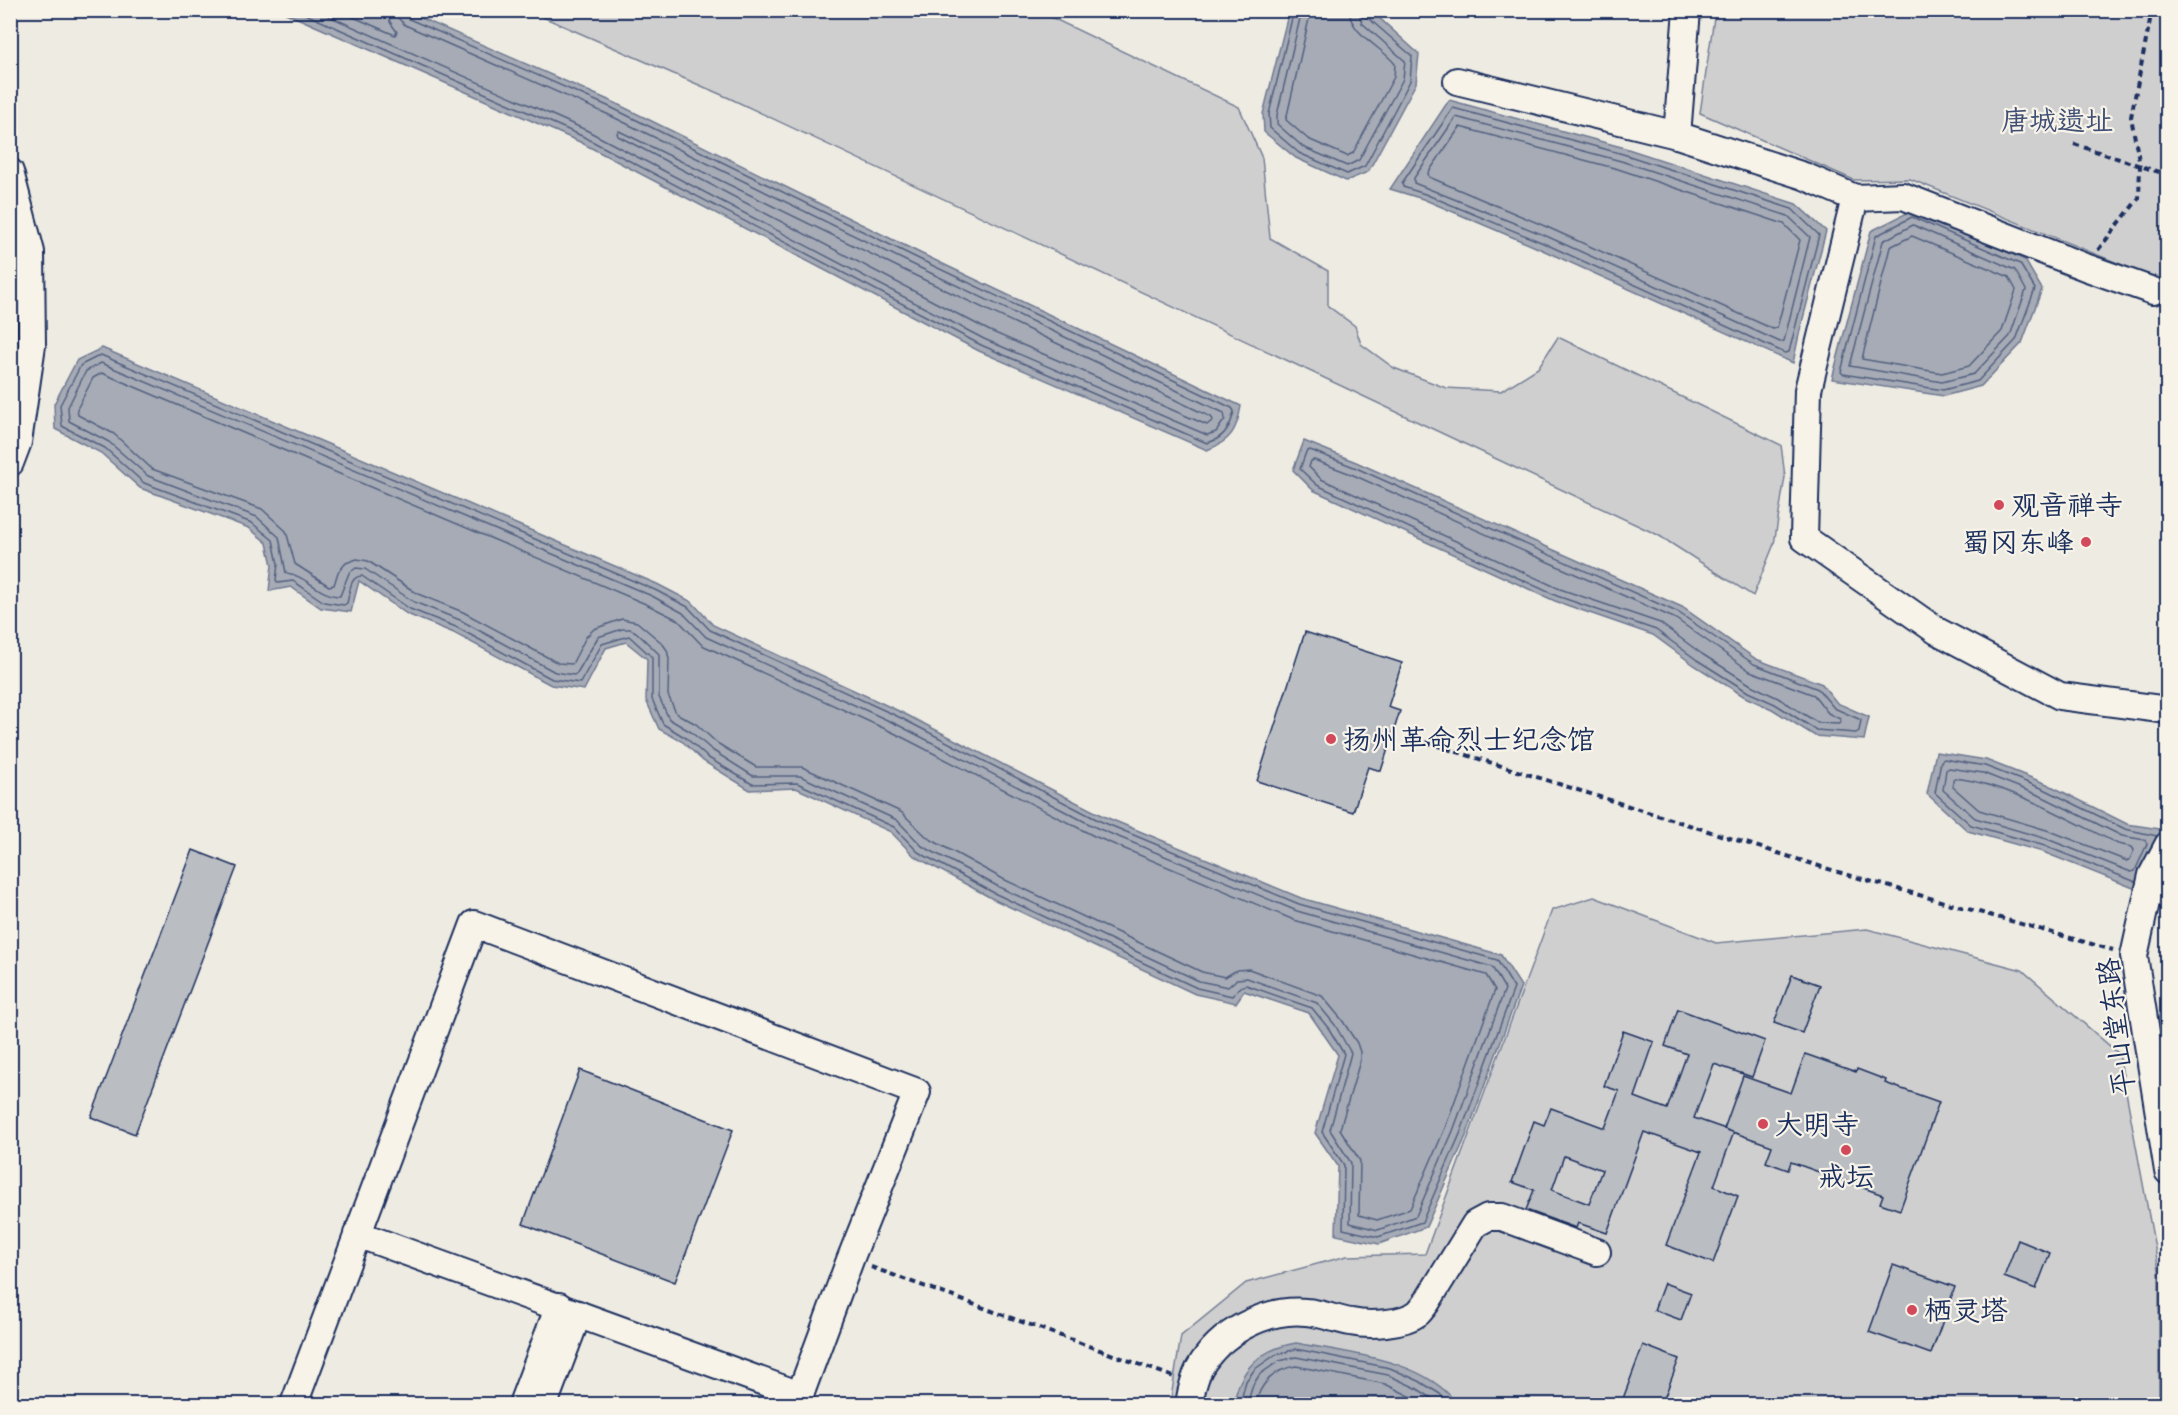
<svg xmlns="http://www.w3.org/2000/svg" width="2178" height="1415" viewBox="0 0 2178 1415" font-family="Caveat,'LXGW WenKai TC',sans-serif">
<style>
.green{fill:#cfcfcf;stroke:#757f96;stroke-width:1.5}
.water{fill:#a6abb5;stroke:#6e7992;stroke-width:1.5}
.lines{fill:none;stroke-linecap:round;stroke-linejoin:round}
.shore{stroke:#536181;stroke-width:1.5}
.building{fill:#babdc2;stroke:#1b2f5e;stroke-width:1.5;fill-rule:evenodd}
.minor-casing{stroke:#1b2f5e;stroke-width:30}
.path{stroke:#1b2f5e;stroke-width:4;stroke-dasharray:6 4.5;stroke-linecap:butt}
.minor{stroke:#f7f3e8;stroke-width:26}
.poi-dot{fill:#d1495b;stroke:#f7f3e8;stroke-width:2}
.labels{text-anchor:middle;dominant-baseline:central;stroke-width:4.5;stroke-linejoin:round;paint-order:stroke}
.park-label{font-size:28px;fill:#3f4f75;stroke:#f7f3e8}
.poi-label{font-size:28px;fill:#1b2f5e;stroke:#f7f3e8;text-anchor:start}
.street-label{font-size:28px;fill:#1b2f5e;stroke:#f7f3e8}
</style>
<rect width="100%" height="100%" fill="#eeebe2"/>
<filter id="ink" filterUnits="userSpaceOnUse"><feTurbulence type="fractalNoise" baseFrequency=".0167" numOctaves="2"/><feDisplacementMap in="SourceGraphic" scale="12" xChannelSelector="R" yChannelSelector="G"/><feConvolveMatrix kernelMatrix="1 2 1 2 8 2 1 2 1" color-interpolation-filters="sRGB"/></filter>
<g filter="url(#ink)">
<!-- green -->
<g class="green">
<polygon points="529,11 1038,11 1239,107 1262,158 1270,238 1328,271 1328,306 1355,326 1361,344 1394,368 1446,388 1501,391 1538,368 1558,337 1781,445 1785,477 1774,544 1753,596 1658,535 729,98"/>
<polygon points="1715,11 2167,11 2167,283 1910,179 1854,180 1700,113"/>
<polygon points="1594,897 1716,943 1867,929 2022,970 2119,1054 2159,1270 2159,1404 1170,1404 1181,1336 1246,1283 1347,1256 1425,1254 1552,910"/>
</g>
<!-- water -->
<g class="water">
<path d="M 281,11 L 405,11 L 613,102 L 922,254 L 1241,406 C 1237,430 1231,441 1207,450 L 979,351 L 580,142 Z"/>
<polygon points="1289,11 1366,11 1376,15 1419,54 1416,83 1368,172 1346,181 1296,158 1264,132 1263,114"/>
<polygon points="1449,100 1625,148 1796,204 1826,231 1800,330 1793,363 1538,248 1423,199 1390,189"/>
<polygon points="1913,210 2025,260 2042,289 2022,343 1981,386 1944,396 1832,379 1871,231"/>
<polygon points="102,348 657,584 692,602 713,625 903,713 1103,816 1301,898 1501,955 1521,986 1466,1136 1426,1227 1379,1244 1336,1235 1338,1166 1315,1133 1338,1055 1309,1013 1244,991 1236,1003 1195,994 993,899 914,856 891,832 796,788 750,790 703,761 683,742 659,729 646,700 647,659 626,642 606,648 584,690 551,685 454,633 407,614 359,581 351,612 321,608 291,587 269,591 272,565 267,543 249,528 140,488 101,453 55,429 54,404 77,360"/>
<polygon points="1304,441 1356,462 1682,607 1756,659 1822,684 1837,703 1869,717 1864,740 1815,736 1772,709 1745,697 1694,665 1653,635 1555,601 1313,490 1293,470"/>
<polygon points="1936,752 1986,760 2047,784 2127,824 2167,830 2141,891 2043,852 1968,831 1927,794"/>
<path d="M 1296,1343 C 1347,1353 1425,1359 1457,1404 L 1234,1404 C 1239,1368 1261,1349 1296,1343 Z"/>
</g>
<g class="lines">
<!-- shore -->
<g class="shore">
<path d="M 296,10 L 582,136 L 981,345 L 1207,443 C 1223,439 1231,427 1234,411 L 1232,408 L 919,259 L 610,107 L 409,19 L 405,15 L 405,10"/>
<polyline points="315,10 586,130 984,339 1207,435 1216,432 1225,419 1224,413 916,266 607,114 405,25 399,19 397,10"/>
<polyline points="337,10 395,35 397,32 390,22 388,10"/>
<polyline points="1294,10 1269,114 1270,128 1299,153 1347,174 1365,166 1410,81 1412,56 1367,17 1365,10"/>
<polyline points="1302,10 1277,115 1277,124 1303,147 1347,166 1359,160 1403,79 1405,61 1362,23 1358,10"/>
<path d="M 1311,10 L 1286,120 L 1308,139 L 1347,156 L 1353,153 L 1394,77 L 1395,64 C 1382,47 1350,34 1349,10"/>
<polygon points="1453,108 1623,154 1792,209 1819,235 1789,352 1785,353 1541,242 1425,194 1403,187 1402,183"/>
<polygon points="1456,117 1621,161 1788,216 1810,237 1784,341 1780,342 1544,235 1414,183 1414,178"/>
<polygon points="1460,127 1618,169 1784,224 1800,240 1777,328 1773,329 1547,227 1429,177 1428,173"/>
<polygon points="619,131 912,274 1211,417 1213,420 1207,425 988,330 618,136 617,133"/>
<polygon points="1912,217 2020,264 2035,289 2016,340 1978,381 1943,390 1843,374 1841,372 1876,236"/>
<polygon points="1913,225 2015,270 2026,290 2010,336 1974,374 1942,382 1850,366 1883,241"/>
<polygon points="1912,236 2009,277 2016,290 2002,331 1969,366 1942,373 1862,359 1890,247"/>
<path d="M 101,355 L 655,590 L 688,607 L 710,630 L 901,718 L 1100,821 L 1299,904 L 1497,960 L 1514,988 L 1460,1134 L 1422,1222 L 1378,1237 L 1343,1229 L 1344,1165 L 1322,1132 L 1344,1054 L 1329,1029 L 1312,1008 L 1246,985 L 1240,987 L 1232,996 L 1197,988 L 996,894 L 918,852 L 894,827 L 797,783 L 752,784 L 707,757 L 686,738 L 663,724 L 652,699 L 652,657 L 629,636 L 602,644 L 580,683 L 552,679 L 456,627 L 410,609 L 362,576 C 349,576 350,593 347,603 L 344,605 L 324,602 L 293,581 L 278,583 L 276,580 L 278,564 L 273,540 L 252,523 L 144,483 L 105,448 L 62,426 L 60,405 L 81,365 Z"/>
<path d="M 101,363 L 652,596 L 683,613 L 706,637 L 898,725 L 1097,828 L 1297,911 L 1492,967 L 1505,989 L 1453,1131 L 1416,1216 L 1378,1230 L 1350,1223 L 1351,1163 L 1330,1130 L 1351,1053 L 1335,1025 L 1317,1003 L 1247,978 L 1237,979 L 1228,987 L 1199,981 L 999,887 L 922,846 L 897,820 L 800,776 L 753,776 L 712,750 L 691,732 L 669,719 L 659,697 L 659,654 L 636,632 L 630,629 L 622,629 L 598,637 L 577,673 L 574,675 L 555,672 L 460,620 L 414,602 L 365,569 L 356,568 L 349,573 L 340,596 C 319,596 306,575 286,573 L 279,537 L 257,517 L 148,476 L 109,442 L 69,421 L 68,407 L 86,371 Z"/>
<polygon points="102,373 648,605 678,620 702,645 894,733 1094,836 1294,920 1486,975 1495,990 1445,1128 1410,1209 1377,1220 1359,1215 1360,1161 1340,1129 1360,1061 1360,1052 1357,1043 1342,1020 1322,996 1249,969 1237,970 1225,977 1202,972 1003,879 928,838 901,812 802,767 756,767 717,743 696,724 676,713 668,695 669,659 667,650 662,643 637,622 622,619 594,629 586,637 572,664 558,663 463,612 418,594 368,561 357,559 346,563 338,572 334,585 329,586 295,564 286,531 262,509 152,469 114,434 78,415 77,409 93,378"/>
<polygon points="1310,450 1354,467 1679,613 1754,664 1818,689 1834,708 1861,720 1859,731 1856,733 1816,730 1775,704 1748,692 1697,660 1656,630 1557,596 1317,485 1300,469 1306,452"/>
<polygon points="1314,460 1351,474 1676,619 1750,671 1814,695 1828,713 1840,719 1840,723 1838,724 1818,723 1778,698 1751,685 1702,654 1660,623 1560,589 1321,479 1309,467 1311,461"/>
<polygon points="1949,768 1983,773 2041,796 2122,836 2145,840 2147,844 2135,871 2131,872 2047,839 1975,818 1943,790 1946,770"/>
<path d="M 1956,778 C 2014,786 2067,819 2118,844 L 2132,847 L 2134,850 L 2130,859 L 2127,861 L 2050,831 L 1979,810 L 1953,787 L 1953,780 Z"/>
<polyline points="2136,882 2045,846 1971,825 1935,793 1941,761 1944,759 1985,766 2044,789 2125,829 2157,836"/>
<polyline points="1240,1404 1246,1381 1255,1369 1275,1355 1296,1349 1390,1368 1419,1381 1440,1394 1450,1404"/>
<polyline points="1247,1404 1253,1385 1260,1374 1279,1361 1296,1357 1388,1375 1416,1388 1441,1404"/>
<path d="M 1256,1404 C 1259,1384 1275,1369 1296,1366 L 1385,1384 L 1426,1404"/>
</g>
</g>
<!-- building -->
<g class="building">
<polygon points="1305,632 1402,663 1388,707 1400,711 1381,771 1368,767 1353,812 1257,781"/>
<polygon points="193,850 237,867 135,1134 91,1117"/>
<polygon points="1792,975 1820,985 1802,1033 1774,1023"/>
<path d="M 1678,1009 L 1765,1041 L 1752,1077 L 1714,1064 L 1694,1118 L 1734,1132 L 1714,1186 L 1738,1196 L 1713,1263 L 1666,1245 L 1701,1152 L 1644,1132 L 1607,1233 L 1578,1223 L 1576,1228 L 1526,1210 L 1534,1190 L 1512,1182 L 1534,1121 L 1544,1125 L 1551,1108 L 1605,1128 L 1619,1091 L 1604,1086 L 1623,1031 L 1654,1042 L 1635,1097 L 1667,1109 L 1687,1054 L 1665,1046 ZM 1564,1156 L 1602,1170 L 1589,1204 L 1552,1190 Z"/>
<polygon points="1805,1054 1856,1072 1857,1069 1886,1080 1885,1083 1939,1102 1900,1210 1880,1203 1883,1195 1791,1162 1788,1170 1766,1162 1772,1146 1724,1129 1743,1076 1791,1093"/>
<polygon points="580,1070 733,1130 675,1282 523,1224"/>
<polygon points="2018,1240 2050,1253 2036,1289 2004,1277"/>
<polygon points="1893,1265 1955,1287 1931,1354 1869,1332"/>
<polygon points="1664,1283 1691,1293 1681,1320 1654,1310"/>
<polygon points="1643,1345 1679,1359 1662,1404 1621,1404"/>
</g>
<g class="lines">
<defs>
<g id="minor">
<polyline points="1457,81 1677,135 1804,176 1855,198 1903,196 2085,267 2153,291"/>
<polyline points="1677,135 1687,10"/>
<polyline points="10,172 31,252 32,345 18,442 10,463"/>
<polyline points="1855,198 1808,390 1804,538 1937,631 2060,696 2168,710"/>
<polyline points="2168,845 2152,875 2134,956 2168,1171"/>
<polyline points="294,1404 474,924 917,1092 850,1260 800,1395 357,1234"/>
<polyline points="522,1404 559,1306"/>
<polyline points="544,1404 578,1314"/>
<path d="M 1189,1404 C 1191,1392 1193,1381 1199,1369 C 1219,1333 1265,1308 1306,1312 C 1322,1313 1336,1320 1351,1322 C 1369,1326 1403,1324 1418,1313 C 1421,1310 1424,1306 1427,1302 L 1475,1224 L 1488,1217 L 1502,1217 L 1597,1252"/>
</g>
</defs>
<!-- minor casing -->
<use href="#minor" class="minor-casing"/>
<!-- path -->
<g class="path">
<polyline points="2074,144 2168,175"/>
<polyline points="2098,250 2139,198 2140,166 2131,117 2152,10"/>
<polyline points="1416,739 1838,872 2113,950"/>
<polyline points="871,1267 1174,1377"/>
</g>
<!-- minor -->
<use href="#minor" class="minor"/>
</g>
</g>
<!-- markers -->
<g class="poi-dot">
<circle cx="1999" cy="505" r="6"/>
<circle cx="2086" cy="542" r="6"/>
<circle cx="1331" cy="739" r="6"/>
<circle cx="1763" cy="1124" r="6"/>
<circle cx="1846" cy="1150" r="6"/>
<circle cx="1912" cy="1310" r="6"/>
</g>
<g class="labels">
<!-- park labels -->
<g class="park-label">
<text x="2057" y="120">唐城遗址</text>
</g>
<!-- poi labels -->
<g class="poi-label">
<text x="2011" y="505">观音禅寺</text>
<text x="2074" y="542" text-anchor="end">蜀冈东峰</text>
<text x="1343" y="739">扬州革命烈士纪念馆</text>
<text x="1775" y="1124">大明寺</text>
<text x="1846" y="1176" text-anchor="middle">戒坛</text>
<text x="1924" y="1310">栖灵塔</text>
</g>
<!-- street labels -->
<g class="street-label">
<text transform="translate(2116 1027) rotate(-97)">平山堂东路</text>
</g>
</g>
<!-- margin -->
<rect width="2178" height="1415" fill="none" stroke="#f7f3e8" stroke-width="36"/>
<rect x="18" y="18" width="2142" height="1379" fill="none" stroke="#1b2f5e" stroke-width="2" filter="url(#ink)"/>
</svg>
